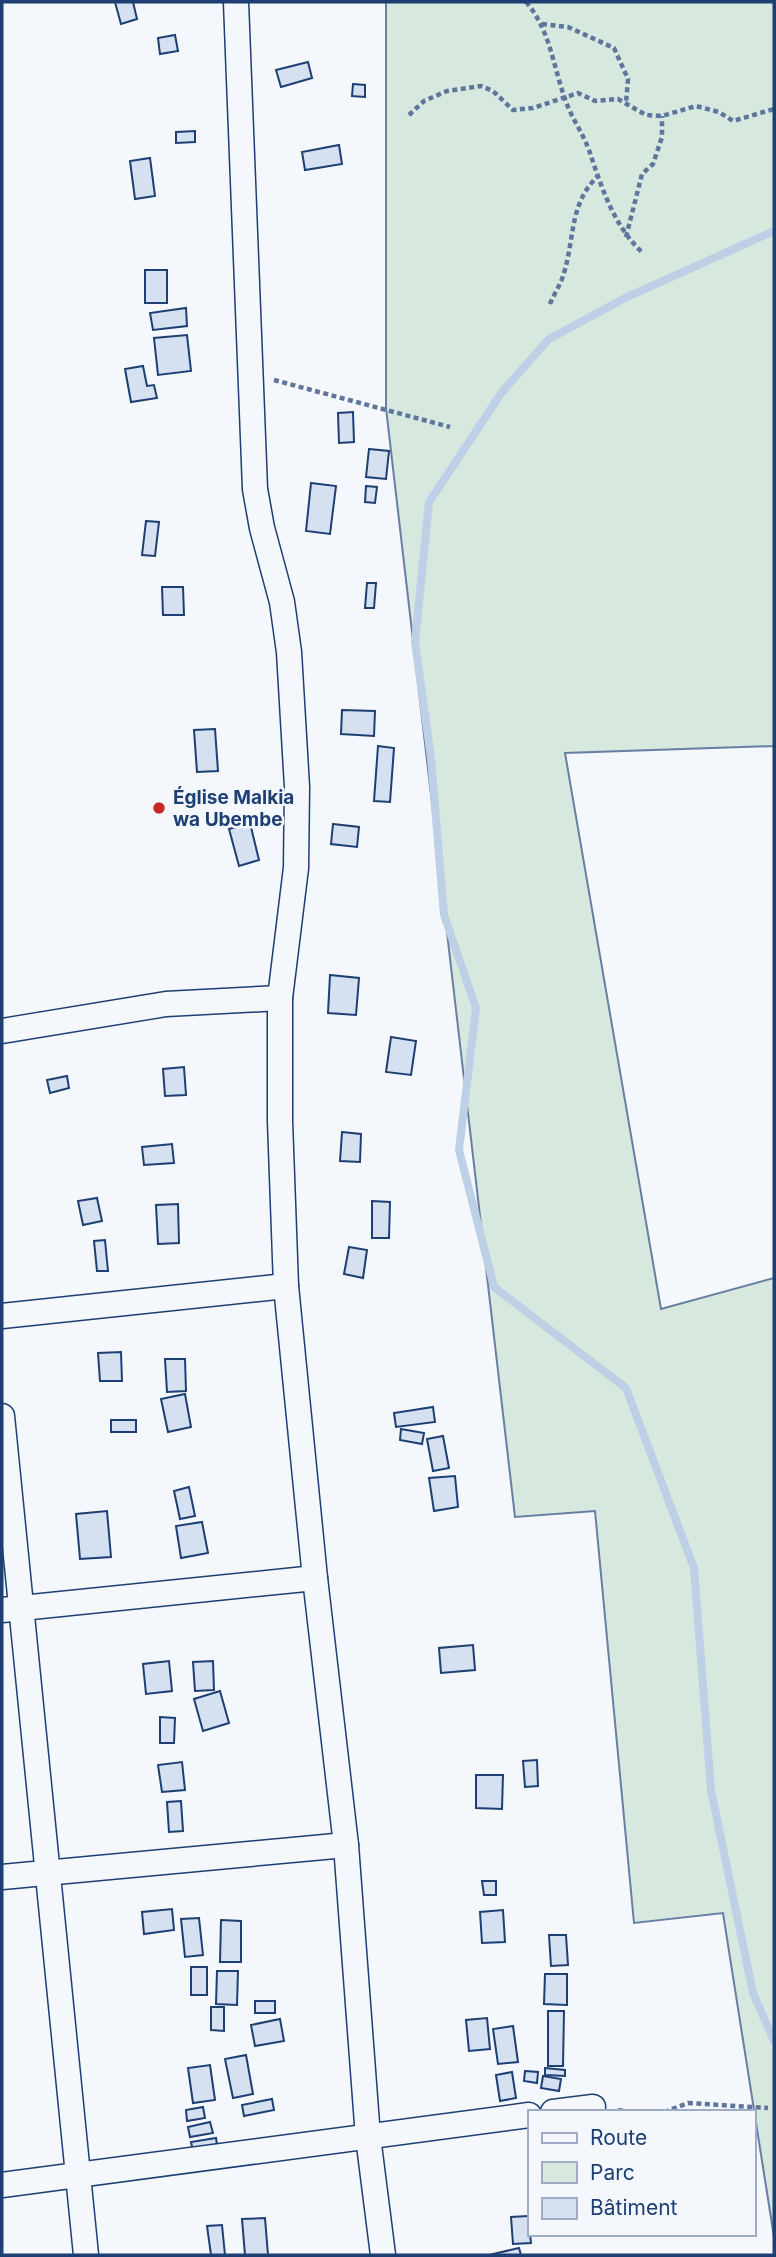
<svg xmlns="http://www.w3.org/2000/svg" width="776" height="2257" viewBox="0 0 776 2257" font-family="Inter,sans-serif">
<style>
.green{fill:#d7e8df;stroke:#687fa3;stroke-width:2}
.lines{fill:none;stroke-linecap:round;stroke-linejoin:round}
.stream{stroke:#bed0e5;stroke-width:8}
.building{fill:#d5e0f0;stroke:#1d3f73;stroke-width:2}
.street-casing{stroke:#1d3f73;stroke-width:27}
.path{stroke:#5e769c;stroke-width:4.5;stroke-dasharray:5 3.5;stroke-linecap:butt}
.street{stroke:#f4f7fb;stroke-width:24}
.poi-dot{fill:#c62828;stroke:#f4f7fb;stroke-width:2.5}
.labels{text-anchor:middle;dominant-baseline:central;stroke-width:5;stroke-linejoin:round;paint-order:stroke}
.poi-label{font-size:19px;font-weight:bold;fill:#1d3f73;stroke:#f4f7fb;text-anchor:start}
</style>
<rect width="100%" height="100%" fill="#f4f7fb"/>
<!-- green -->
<polygon class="green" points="386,2 774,2 774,746 565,753 661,1309 774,1278 774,2237 723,1913 634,1923 595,1511 515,1517 386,408"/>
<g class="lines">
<!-- stream -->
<polyline class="stream" points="774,231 627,297 549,339 502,392 429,502 415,642 431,758 444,915 476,1008 459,1150 494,1287 626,1388 694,1568 711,1790 753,1993 774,2041"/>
</g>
<!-- building -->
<g class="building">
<polygon points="115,2 133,2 137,19 121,24"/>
<polygon points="175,35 178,51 160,54 158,38"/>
<polygon points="308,62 312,78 281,87 276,70"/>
<polygon points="353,84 365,85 365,97 352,96"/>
<polygon points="195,131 195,142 176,143 176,132"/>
<polygon points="339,145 342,164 305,170 302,152"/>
<polygon points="150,158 155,196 135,199 130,161"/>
<rect x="145" y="270" width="22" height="33"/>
<polygon points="186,308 187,326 153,330 150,313"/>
<polygon points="187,335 191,371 158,375 154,338"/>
<polygon points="143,366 147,386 154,385 157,398 131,402 125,369"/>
<polygon points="353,412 354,442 339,443 338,413"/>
<polygon points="369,449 389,451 386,479 366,477"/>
<polygon points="311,483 336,486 330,534 306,531"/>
<polygon points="366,486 377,487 375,503 365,502"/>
<polygon points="146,521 159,522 155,556 142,555"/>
<polygon points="367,583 376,583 374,608 365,608"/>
<polygon points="162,587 183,587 184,615 163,615"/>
<polygon points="342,710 375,711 374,736 341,734"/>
<polygon points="215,729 218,771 197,772 194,730"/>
<polygon points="378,746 394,748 390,802 374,801"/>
<polygon points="250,823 259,860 239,866 229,829"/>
<polygon points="333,824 359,827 357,847 331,844"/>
<polygon points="330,975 359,978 356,1015 328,1013"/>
<polygon points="391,1037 416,1041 411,1075 386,1072"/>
<polygon points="184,1067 186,1095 165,1096 163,1069"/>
<polygon points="67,1076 69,1088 50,1093 47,1080"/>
<polygon points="342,1132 361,1134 360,1162 340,1161"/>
<polygon points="172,1144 174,1163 144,1165 142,1147"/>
<polygon points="97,1198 102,1221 83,1225 78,1201"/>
<polygon points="372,1201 390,1202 389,1238 372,1238"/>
<polygon points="178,1204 179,1243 158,1244 156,1205"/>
<polygon points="105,1240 108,1271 97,1271 94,1241"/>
<polygon points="349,1247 367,1250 363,1278 344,1274"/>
<polygon points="121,1352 122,1381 100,1381 98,1353"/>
<polygon points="165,1359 185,1359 186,1391 167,1392"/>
<polygon points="185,1394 191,1427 168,1432 161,1399"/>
<polygon points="433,1407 435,1422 396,1427 394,1413"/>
<rect x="111" y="1420" width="25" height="12"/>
<polygon points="401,1429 424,1433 422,1444 400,1440"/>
<polygon points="443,1436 449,1468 433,1471 427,1439"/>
<polygon points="455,1476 458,1507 434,1511 429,1478"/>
<polygon points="189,1487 195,1516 180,1519 174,1491"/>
<polygon points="107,1511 111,1557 80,1559 76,1514"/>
<polygon points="202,1522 208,1553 181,1558 176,1526"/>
<polygon points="473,1645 475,1670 441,1673 439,1648"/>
<polygon points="169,1661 172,1691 146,1694 143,1664"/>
<polygon points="213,1661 214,1690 195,1691 193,1662"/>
<polygon points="220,1691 229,1723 203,1731 194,1699"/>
<polygon points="160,1717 175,1718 174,1743 160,1743"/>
<polygon points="537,1760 538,1786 525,1787 523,1761"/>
<polygon points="182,1762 185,1790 162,1792 158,1765"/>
<polygon points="476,1775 503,1775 502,1809 476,1808"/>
<polygon points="181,1801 183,1831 169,1832 167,1802"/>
<polygon points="482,1881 496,1881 496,1895 484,1895"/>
<polygon points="172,1909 174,1930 144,1934 142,1912"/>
<polygon points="503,1910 505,1942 482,1943 480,1912"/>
<polygon points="199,1918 203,1955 185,1957 181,1919"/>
<polygon points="221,1920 241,1921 241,1962 220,1962"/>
<polygon points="549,1935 566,1935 568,1965 551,1966"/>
<rect x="191" y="1967" width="16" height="28"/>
<polygon points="217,1971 238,1971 237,2005 216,2004"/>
<polygon points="545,1974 567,1974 567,2005 544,2004"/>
<rect x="255" y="2001" width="20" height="12"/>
<polygon points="211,2007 224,2007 224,2031 211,2030"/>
<polygon points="548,2011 564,2011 563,2066 548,2066"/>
<polygon points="487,2018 490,2049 469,2051 466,2020"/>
<polygon points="280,2019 284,2041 255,2046 251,2025"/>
<polygon points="513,2026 518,2062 498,2064 493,2029"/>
<polygon points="246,2055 253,2094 233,2098 225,2059"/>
<polygon points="210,2065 215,2100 193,2103 188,2068"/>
<polygon points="545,2068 565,2070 565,2076 545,2075"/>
<polygon points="525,2071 538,2072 537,2083 524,2081"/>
<polygon points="512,2072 516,2098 500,2101 496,2075"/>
<polygon points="543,2076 561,2079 559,2091 541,2088"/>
<polygon points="272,2099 274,2110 244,2116 242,2105"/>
<polygon points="203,2107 205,2118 187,2121 186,2110"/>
<polygon points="210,2122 213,2133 190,2137 188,2127"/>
<polygon points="216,2138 218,2151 194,2155 191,2142"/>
<polygon points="528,2216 531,2243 513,2244 511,2217"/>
<polygon points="265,2218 268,2255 245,2255 242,2219"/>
<polygon points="222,2225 225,2255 211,2255 207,2226"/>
<polygon points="519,2248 521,2255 489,2255"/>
</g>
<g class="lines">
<defs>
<g id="street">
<polyline points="236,2 255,489 262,528 282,602 289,652 297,787 296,868 280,998 280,1121 286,1286 315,1578 346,1845 368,2137 383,2255"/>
<polyline points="2,1031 166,1004 280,998"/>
<polyline points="2,1316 286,1286"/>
<polyline points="2,1416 86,2255"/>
<polyline points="2,1610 315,1578"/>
<polyline points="2,1877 346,1845"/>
<polyline points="553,2112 593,2107"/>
<polyline points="2,2185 529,2115"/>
</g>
</defs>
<!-- street casing -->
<use href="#street" class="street-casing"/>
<!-- path -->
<g class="path">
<path d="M 526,2 C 549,28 553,64 564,96 C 570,116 582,131 589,150 C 601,186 614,227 643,253"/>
<polyline points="542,24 568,27 614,48 628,79 626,103"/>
<polyline points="409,115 424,101 447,91 481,86 493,91 513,110 533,108 578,93 595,101 618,99 646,115 662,116 696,106 719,112 733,121 774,109"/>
<polyline points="626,237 642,174 653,164 662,137 662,116"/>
<path d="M 550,304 C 554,294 561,284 564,273 C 575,237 569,204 598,176"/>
<polyline points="274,380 450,427"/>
<polyline points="618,2110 631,2112"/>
<polyline points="664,2112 688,2103 768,2108"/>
</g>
<!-- street -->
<use href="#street" class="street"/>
</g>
<!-- markers -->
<circle class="poi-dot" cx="159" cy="808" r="7"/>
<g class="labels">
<!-- poi labels -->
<g class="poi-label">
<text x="173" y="797">Église Malkia<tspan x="173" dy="22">wa Ubembe</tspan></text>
</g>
</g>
<!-- border -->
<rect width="776" height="2257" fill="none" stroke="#1d3f73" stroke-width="7"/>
<!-- legend -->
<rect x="528" y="2110" width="228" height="126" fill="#f4f7fb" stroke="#9eadc5" stroke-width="2"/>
<rect x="542" y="2133" width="35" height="10" fill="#f4f7fb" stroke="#9eadc5" stroke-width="2"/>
<text x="590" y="2145" font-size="21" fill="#1d3f73">Route</text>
<rect x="542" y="2162" width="35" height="21" fill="#d7e8df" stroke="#9eadc5" stroke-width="2"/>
<text x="590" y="2180" font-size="21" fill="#1d3f73">Parc</text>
<rect x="542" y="2198" width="35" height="21" fill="#d5e0f0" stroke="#9eadc5" stroke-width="2"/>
<text x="590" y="2215" font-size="21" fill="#1d3f73">Bâtiment</text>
</svg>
